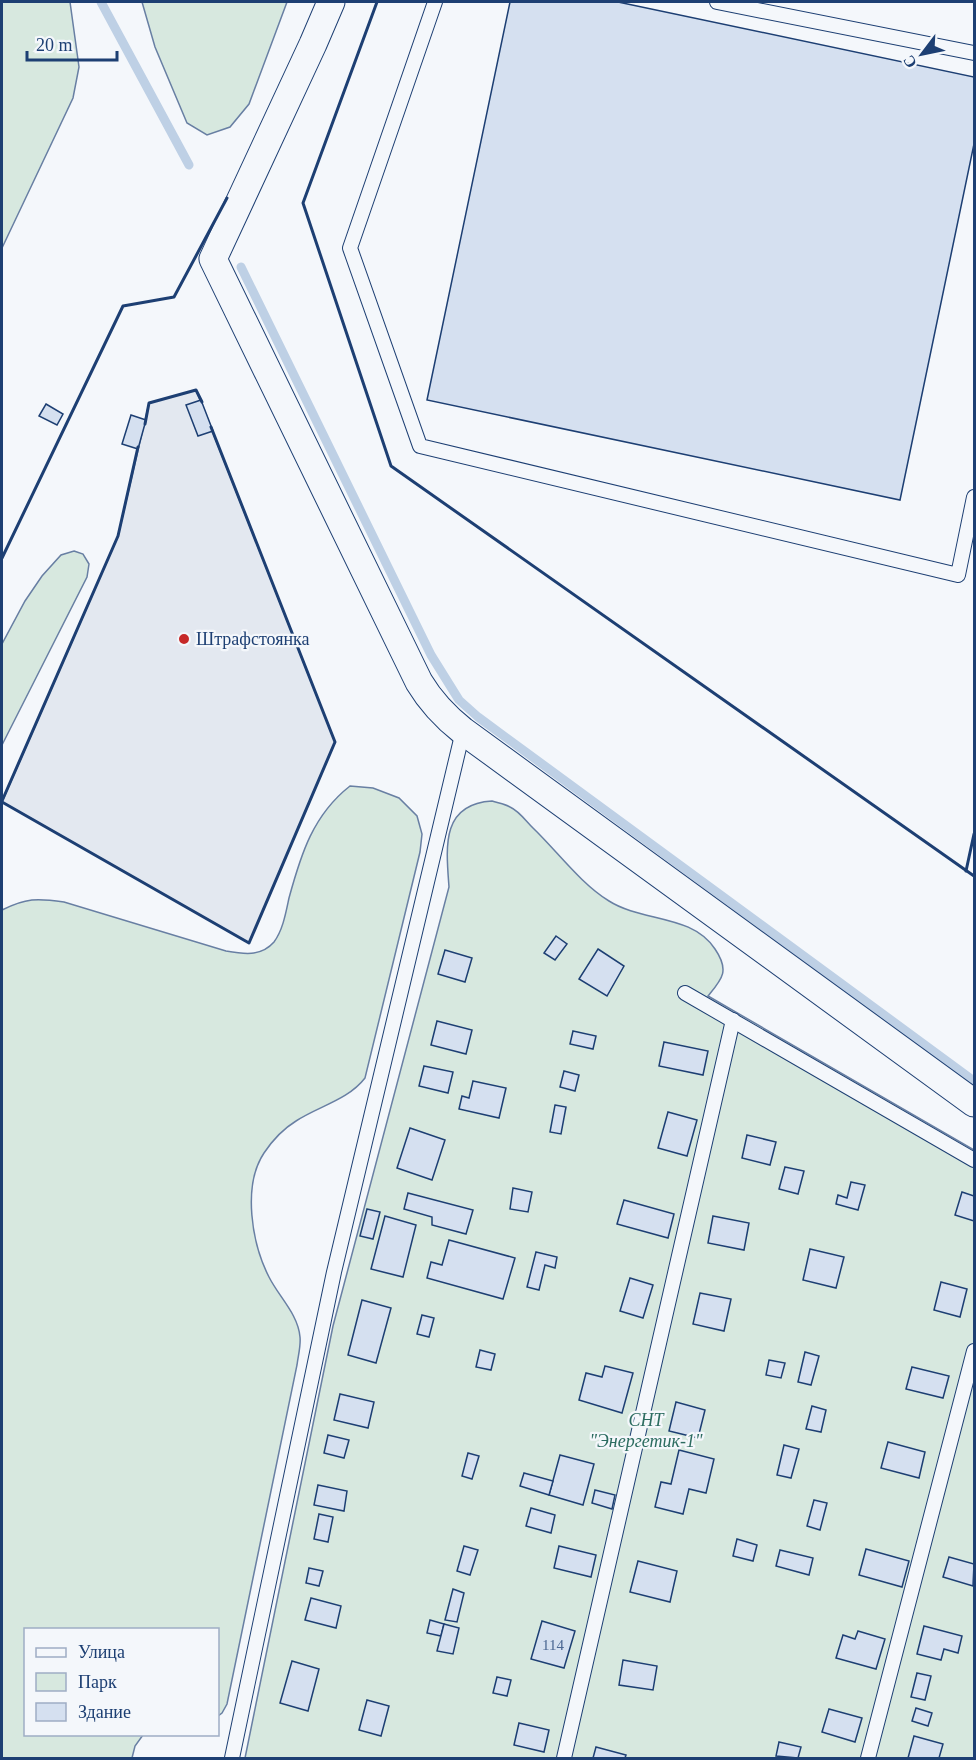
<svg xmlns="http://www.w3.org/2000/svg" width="976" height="1760" viewBox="0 0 976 1760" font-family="'Times New Roman',serif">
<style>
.green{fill:#d7e8df;stroke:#687fa3;stroke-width:1.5}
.parking{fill:#e3e8f0;stroke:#687fa3;stroke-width:1.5}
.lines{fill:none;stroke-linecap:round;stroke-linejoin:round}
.stream{stroke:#bed0e5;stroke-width:9}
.building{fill:#d5e0f0;stroke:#1d3f73;stroke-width:1.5}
.lane-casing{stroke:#1d3f73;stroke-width:16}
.street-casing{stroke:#1d3f73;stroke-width:29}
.lane{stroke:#f4f7fb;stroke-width:14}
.street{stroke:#f4f7fb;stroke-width:27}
.wall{stroke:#1d3f73;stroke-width:3}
.poi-dot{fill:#c62828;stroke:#f4f7fb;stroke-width:2}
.labels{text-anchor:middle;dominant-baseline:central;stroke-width:4.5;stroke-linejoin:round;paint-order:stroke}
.number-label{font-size:15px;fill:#4b6792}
.poi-label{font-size:18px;fill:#1d3f73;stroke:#f4f7fb;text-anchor:start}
.park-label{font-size:18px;font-style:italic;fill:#2c6c60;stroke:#f4f7fb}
</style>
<rect width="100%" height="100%" fill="#f4f7fb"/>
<!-- green -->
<g class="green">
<polygon points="2,2 70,2 79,67 73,98 2,248"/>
<polygon points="142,2 287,2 249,104 230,127 207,135 187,123 155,47"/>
<polygon points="74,551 83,554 89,564 87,577 2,745 2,644 25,601 42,576 61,555"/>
<path d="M 350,786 L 373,788 L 399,798 L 417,816 L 422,834 L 420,852 L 365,1078 C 348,1100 319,1106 296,1121 C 283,1129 272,1141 264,1153 C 242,1186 252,1244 269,1277 C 279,1297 298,1314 300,1337 C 301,1346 298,1356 297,1365 L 227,1704 L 222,1713 L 218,1716 L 218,1630 L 26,1630 L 26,1734 L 143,1735 L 135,1746 L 132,1758 L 2,1758 L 2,910 C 26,898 37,898 64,902 L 226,951 C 243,954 261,957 274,942 C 283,930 286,912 289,898 C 301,854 313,815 350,786 Z"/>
<path d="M 492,801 C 498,803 505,804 510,807 C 519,811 526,821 533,828 C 557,851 581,884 609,901 C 642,922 692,914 715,949 C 730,971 722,979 708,996 L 974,1150 L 974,1758 L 245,1758 L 333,1326 L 449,887 C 446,847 441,804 492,801 Z"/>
</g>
<!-- parking -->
<polygon class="parking" points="196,390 335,742 249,943 2,802 118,536 149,403"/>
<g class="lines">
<!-- stream -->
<g class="stream">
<polyline points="101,2 189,165"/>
<polyline points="241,267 431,655 459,700 478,717 974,1081"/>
</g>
</g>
<!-- building -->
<g class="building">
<polygon points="510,2 618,2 974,77 974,144 900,500 427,400"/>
<polygon points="201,400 213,431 198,436 186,405"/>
<polygon points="46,404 63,414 57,425 39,416"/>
<polygon points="131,415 146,420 138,449 122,444"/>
<polygon points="556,936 567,944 555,960 544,953"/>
<polygon points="598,949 624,966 607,996 579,979"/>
<polygon points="445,950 472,958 465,982 438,974"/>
<polygon points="437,1021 472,1030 466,1054 431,1045"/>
<polygon points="573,1031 596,1036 593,1049 570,1044"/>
<polygon points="664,1042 708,1051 703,1075 659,1066"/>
<polygon points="424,1066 453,1072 448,1093 419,1086"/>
<polygon points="564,1071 579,1075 575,1091 560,1087"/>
<polygon points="473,1081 506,1088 499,1118 459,1109 462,1096 469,1098"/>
<polygon points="555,1105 566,1107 561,1134 550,1132"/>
<polygon points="668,1112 697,1120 687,1156 658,1148"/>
<polygon points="410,1128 445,1140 432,1180 397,1168"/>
<polygon points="747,1135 776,1142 770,1165 742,1158"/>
<polygon points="785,1167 804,1171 798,1194 779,1189"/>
<polygon points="851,1182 865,1185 858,1210 836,1204 838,1195 847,1198"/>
<polygon points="513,1188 532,1192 528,1212 510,1209"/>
<polygon points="962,1192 974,1196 974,1221 955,1215"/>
<polygon points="408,1193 473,1210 466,1234 432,1225 432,1217 404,1209"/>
<polygon points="624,1200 674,1214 668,1238 617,1224"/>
<polygon points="367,1209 380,1212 373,1239 360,1236"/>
<polygon points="385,1216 416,1225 403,1277 371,1269"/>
<polygon points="713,1216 749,1223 744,1250 708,1243"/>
<polygon points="449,1240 515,1258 503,1299 427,1278 431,1262 442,1265"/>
<polygon points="810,1249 844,1257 836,1288 803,1280"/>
<polygon points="536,1252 557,1257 555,1268 545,1265 539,1290 527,1287"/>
<polygon points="630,1278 653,1285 643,1318 620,1311"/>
<polygon points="941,1282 967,1289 960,1317 934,1310"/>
<polygon points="700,1293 731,1299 724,1331 693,1324"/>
<polygon points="362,1300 391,1308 376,1363 348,1355"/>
<polygon points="422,1315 434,1318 429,1337 417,1334"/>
<polygon points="480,1350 495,1354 491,1370 476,1367"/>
<polygon points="805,1352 819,1356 811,1385 798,1382"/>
<polygon points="769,1360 785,1363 781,1378 766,1375"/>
<polygon points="605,1366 633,1373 622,1413 579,1400 586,1373 602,1377"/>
<polygon points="912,1367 949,1376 943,1398 906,1389"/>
<polygon points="340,1394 374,1402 368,1428 334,1420"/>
<polygon points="676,1402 705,1410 698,1438 669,1431"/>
<polygon points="812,1406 826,1410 821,1432 806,1429"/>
<polygon points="328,1435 349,1440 344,1458 324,1453"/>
<polygon points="888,1442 925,1452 919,1478 881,1468"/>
<polygon points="784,1445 799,1449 791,1478 777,1475"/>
<polygon points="679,1450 714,1459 706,1493 689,1489 683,1514 655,1507 661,1482 671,1484"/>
<polygon points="468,1453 479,1456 472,1479 462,1476"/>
<polygon points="560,1455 594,1464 583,1505 549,1495"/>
<polygon points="524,1473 553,1481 549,1495 520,1486"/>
<polygon points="318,1485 347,1491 344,1511 314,1505"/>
<polygon points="595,1490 615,1495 612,1509 592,1503"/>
<polygon points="814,1500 827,1503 820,1530 807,1526"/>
<polygon points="531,1508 555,1515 551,1533 526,1526"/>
<polygon points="319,1514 333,1517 328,1542 314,1539"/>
<polygon points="737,1539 757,1545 753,1561 733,1556"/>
<polygon points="464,1546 478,1550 470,1575 457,1571"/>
<polygon points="559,1546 596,1555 591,1577 554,1568"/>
<polygon points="866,1549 909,1561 902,1587 859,1575"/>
<polygon points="780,1550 813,1558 809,1575 776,1566"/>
<polygon points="949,1557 974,1564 973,1586 943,1577"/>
<polygon points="638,1561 677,1571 670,1602 630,1592"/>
<polygon points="309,1568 323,1571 319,1586 306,1583"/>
<polygon points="453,1589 464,1593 457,1622 445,1620"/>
<polygon points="311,1598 341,1606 336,1628 305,1620"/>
<polygon points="430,1620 444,1624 441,1636 427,1633"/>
<polygon points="542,1621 575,1631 564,1668 531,1659"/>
<polygon points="444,1624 459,1628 453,1654 437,1651"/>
<polygon points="924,1626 962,1636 958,1653 944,1649 941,1660 917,1654"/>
<polygon points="858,1631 885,1639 876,1669 836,1658 843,1635 855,1639"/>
<polygon points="623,1660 657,1666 653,1690 619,1685"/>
<polygon points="292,1661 319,1669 308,1711 280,1703"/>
<polygon points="917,1673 931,1676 925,1700 911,1697"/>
<polygon points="497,1677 511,1680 507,1696 493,1693"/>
<polygon points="367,1700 389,1706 381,1736 359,1730"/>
<polygon points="916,1708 932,1713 928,1726 912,1721"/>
<polygon points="829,1709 862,1718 855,1742 822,1732"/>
<polygon points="519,1723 549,1730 544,1752 514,1745"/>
<polygon points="914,1736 943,1744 939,1758 908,1758"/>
<polygon points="779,1742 801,1747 798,1758 776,1756"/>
<polygon points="596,1747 626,1755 625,1758 593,1758"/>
</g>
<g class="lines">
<defs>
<g id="lane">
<polyline points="435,2 350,248 420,446 958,575 974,497"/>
<polyline points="717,2 974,53"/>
<polyline points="685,993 974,1160"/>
<polyline points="232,1758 334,1272 463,731"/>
<polyline points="564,1758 733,1020"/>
<polyline points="868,1758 974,1351"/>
</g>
<path id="street" d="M 331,2 L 313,44 L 213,259 L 419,682 C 431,702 444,716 463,731 L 974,1103"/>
</defs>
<!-- lane casing -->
<use href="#lane" class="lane-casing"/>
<!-- street casing -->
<use href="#street" class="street-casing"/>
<!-- lane -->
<use href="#lane" class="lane"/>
<!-- street -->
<use href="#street" class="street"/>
<!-- wall -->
<g class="wall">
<polyline points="377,2 303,203 391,466 974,876"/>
<polyline points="145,424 149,403 196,390 202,402"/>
<polyline points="2,558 123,306 174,297 227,198"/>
<polyline points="2,801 118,536 138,447"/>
<polyline points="2,802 249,943 335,742 211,427"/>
<polyline points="966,871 974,834"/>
</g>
</g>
<!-- markers -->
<circle class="poi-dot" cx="184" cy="639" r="6"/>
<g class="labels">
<!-- number labels -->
<g class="number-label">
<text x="553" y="1645">114</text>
</g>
<!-- poi labels -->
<g class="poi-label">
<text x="196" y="639">Штрафстоянка</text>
</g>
<!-- park labels -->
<g class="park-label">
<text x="646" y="1420">СНТ<tspan x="646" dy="21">"Энергетик-1"</tspan></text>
</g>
</g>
<!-- border -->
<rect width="976" height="1760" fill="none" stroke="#1d3f73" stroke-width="6"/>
<!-- legend -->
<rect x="24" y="1628" width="195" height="108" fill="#f4f7fb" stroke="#9eadc5" stroke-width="1.5"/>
<rect x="36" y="1648" width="30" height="9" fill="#f4f7fb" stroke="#9eadc5" stroke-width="1.5"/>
<text x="78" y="1658" font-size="18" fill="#1d3f73">Улица</text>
<rect x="36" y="1673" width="30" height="18" fill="#d7e8df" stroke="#9eadc5" stroke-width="1.5"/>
<text x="78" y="1688" font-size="18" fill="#1d3f73">Парк</text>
<rect x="36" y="1703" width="30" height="18" fill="#d5e0f0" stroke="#9eadc5" stroke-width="1.5"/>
<text x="78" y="1718" font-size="18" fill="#1d3f73">Здание</text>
<!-- north arrow -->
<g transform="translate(922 54) rotate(238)" stroke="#f4f7fb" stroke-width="4.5" paint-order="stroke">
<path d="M0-4.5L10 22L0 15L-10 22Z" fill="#1d3f73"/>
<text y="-9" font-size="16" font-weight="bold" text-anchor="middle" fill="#1d3f73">С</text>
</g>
<!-- scale -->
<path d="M27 51v9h90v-9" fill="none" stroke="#1d3f73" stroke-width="3"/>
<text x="36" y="51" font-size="18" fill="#1d3f73" stroke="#f4f7fb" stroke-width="4.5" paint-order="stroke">20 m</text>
</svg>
